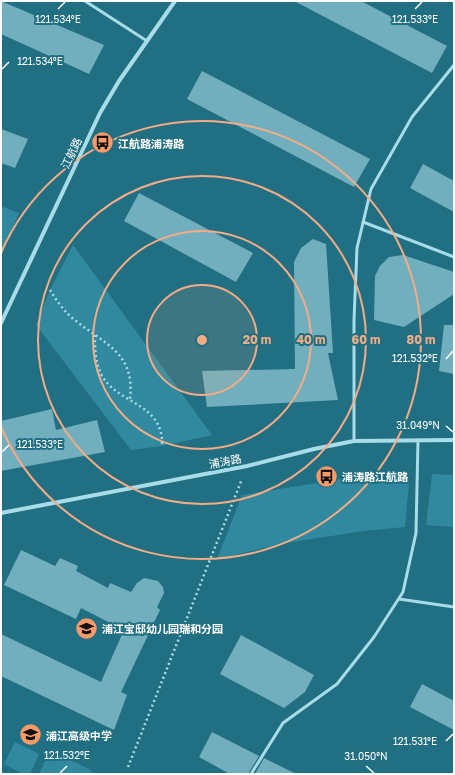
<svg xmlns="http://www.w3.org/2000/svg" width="455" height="775" viewBox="0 0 455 775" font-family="'Golos Text','Noto Sans SC',sans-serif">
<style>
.green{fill:#30899e}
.building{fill:#72afbe}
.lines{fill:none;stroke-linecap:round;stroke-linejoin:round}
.path{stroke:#a7dce8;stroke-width:2.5;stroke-dasharray:2 3;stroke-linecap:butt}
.lane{stroke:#a7dce8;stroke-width:3}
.street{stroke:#a7dce8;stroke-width:4}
.ticks{fill:none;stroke:#fff;stroke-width:1.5}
.ring{fill:none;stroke:#f4ac86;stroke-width:2}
.labels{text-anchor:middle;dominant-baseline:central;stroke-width:4;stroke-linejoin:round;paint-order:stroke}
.poi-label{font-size:11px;font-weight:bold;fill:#fff;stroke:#216f82;text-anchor:start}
.street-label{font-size:11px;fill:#fff;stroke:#216f82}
.ticks-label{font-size:10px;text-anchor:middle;fill:#fff;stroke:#216f82;stroke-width:4;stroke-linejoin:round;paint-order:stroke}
.centre{fill:#f4ac86;stroke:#216f82;stroke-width:2}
.ring-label{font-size:12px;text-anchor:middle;font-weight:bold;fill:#f4ac86;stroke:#216f82;stroke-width:4;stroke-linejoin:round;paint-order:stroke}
</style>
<rect width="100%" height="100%" fill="#216f82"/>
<!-- green -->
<g class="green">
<polygon points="1,206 19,213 1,255"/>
<polygon points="73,245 212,435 162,446 131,450 36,325 50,290"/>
<polygon points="404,473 409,483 405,527 364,531 286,543 217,559 242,495 354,477"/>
<polygon points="432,474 454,475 454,527 426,525"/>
<polygon points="15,742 39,754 30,774 23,774 4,764"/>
<polygon points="50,750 89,769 93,774 39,774"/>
</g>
<!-- building -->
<g class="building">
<polygon points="1,1 104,45 89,74 1,34"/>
<polygon points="294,1 361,1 447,46 432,73"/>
<polygon points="202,71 370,159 354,187 187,99"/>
<polygon points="1,129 28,139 15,168 1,163"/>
<polygon points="423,164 454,181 454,212 410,188"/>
<polygon points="139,193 253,253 236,282 124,221"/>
<polygon points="313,239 326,244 333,353 328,353 338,400 207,407 202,371 295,369 294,262 301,248"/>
<polygon points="403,255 454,272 454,294 404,327 374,320 375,276 380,266 389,257"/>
<polygon points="444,325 454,325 454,374 439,371"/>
<polygon points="52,409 56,430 97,420 105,452 1,471 1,421"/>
<polygon points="21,550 55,566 60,558 78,566 76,571 108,588 110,583 131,592 137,583 144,578 158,581 163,587 164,593 157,607 160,610 121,692 127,695 114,730 1,676 1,634 101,682 124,630 81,608 76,619 4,585"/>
<polygon points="241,635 314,675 305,692 284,708 220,674"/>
<polygon points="422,684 454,701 454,730 410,707"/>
<polygon points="212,732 259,756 248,774 230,774 199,757"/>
<polygon points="264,758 296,774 255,774"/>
</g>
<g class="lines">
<!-- path -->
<g class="path">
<path d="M 50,290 C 57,301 65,313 76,321 C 106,345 135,353 130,399"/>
<path d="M 95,335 C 95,349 95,361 101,374 C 117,405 164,402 162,446"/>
<polyline points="128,767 242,479"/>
</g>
<!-- lane -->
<g class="lane">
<polyline points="85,1 147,41"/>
<polyline points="363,222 454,257"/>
<polyline points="354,441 354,320 357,248 371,189 412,117 454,65"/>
<polyline points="399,599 454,607"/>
<polyline points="251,774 283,723 337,684 374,637 403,592 416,533 418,440"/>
</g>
<!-- street -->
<g class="street">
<polyline points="1,323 100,113 119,81 175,1"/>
<polyline points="1,513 247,466 314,449 354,441 454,440"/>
</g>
</g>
<!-- ticks -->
<path class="ticks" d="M 58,9 L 65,2M 415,9 L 422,2M 2,69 L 9,62M 446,359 L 453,351M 446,426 L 453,432M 2,452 L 9,445M 446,741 L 453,734M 366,766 L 374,773M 60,773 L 67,766"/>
<!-- distance rings -->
<circle cx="202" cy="340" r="55" fill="#f4ac86" fill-opacity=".12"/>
<g class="ring">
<circle cx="202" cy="340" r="55"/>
<circle cx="202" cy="340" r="109"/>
<circle cx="202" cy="340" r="164"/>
<path d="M1 253A219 219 0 1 1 1 427"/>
</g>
<!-- icons -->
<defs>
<symbol id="bus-disc" viewBox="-11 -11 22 22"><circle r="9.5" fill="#f59a68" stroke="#216f82"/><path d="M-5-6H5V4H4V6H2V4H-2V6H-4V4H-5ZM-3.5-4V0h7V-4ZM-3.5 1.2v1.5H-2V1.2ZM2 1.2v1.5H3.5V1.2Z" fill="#111"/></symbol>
<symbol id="school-disc" viewBox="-11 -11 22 22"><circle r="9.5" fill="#f59a68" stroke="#216f82"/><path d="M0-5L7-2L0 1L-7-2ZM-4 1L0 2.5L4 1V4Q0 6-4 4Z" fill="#111"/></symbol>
</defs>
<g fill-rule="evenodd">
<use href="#bus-disc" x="90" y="130" width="25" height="25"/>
<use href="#bus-disc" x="314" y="464" width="25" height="25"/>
<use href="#school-disc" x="74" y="616" width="25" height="25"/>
<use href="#school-disc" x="18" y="722" width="25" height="25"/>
</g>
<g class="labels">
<!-- poi labels -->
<g class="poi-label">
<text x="118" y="143">江航路浦涛路</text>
<text x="342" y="476">浦涛路江航路</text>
<text x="102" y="628">浦江宝邸幼儿园瑞和分园</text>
<text x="46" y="735">浦江高级中学</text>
</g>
<!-- street labels -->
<g class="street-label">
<text transform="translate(71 153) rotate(-65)">江航路</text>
<text transform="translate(225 461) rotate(-11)">浦涛路</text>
</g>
</g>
<g class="ticks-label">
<text x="58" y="23">121.534°E</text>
<text x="415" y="23">121.533°E</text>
<text x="40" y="65">121.534°E</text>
<text x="415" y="362">121.532°E</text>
<text x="418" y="429">31.049°N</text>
<text x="40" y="448">121.533°E</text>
<text x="415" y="745">121.531°E</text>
<text x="67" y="759">121.532°E</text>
<text x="366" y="760">31.050°N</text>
</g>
<circle cx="202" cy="340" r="6" class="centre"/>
<g class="ring-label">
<text x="257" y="344">20 m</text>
<text x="311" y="344">40 m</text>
<text x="366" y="344">60 m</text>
<text x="421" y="344">80 m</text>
</g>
<!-- border -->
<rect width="455" height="775" fill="none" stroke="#ffffff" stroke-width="4"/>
</svg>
